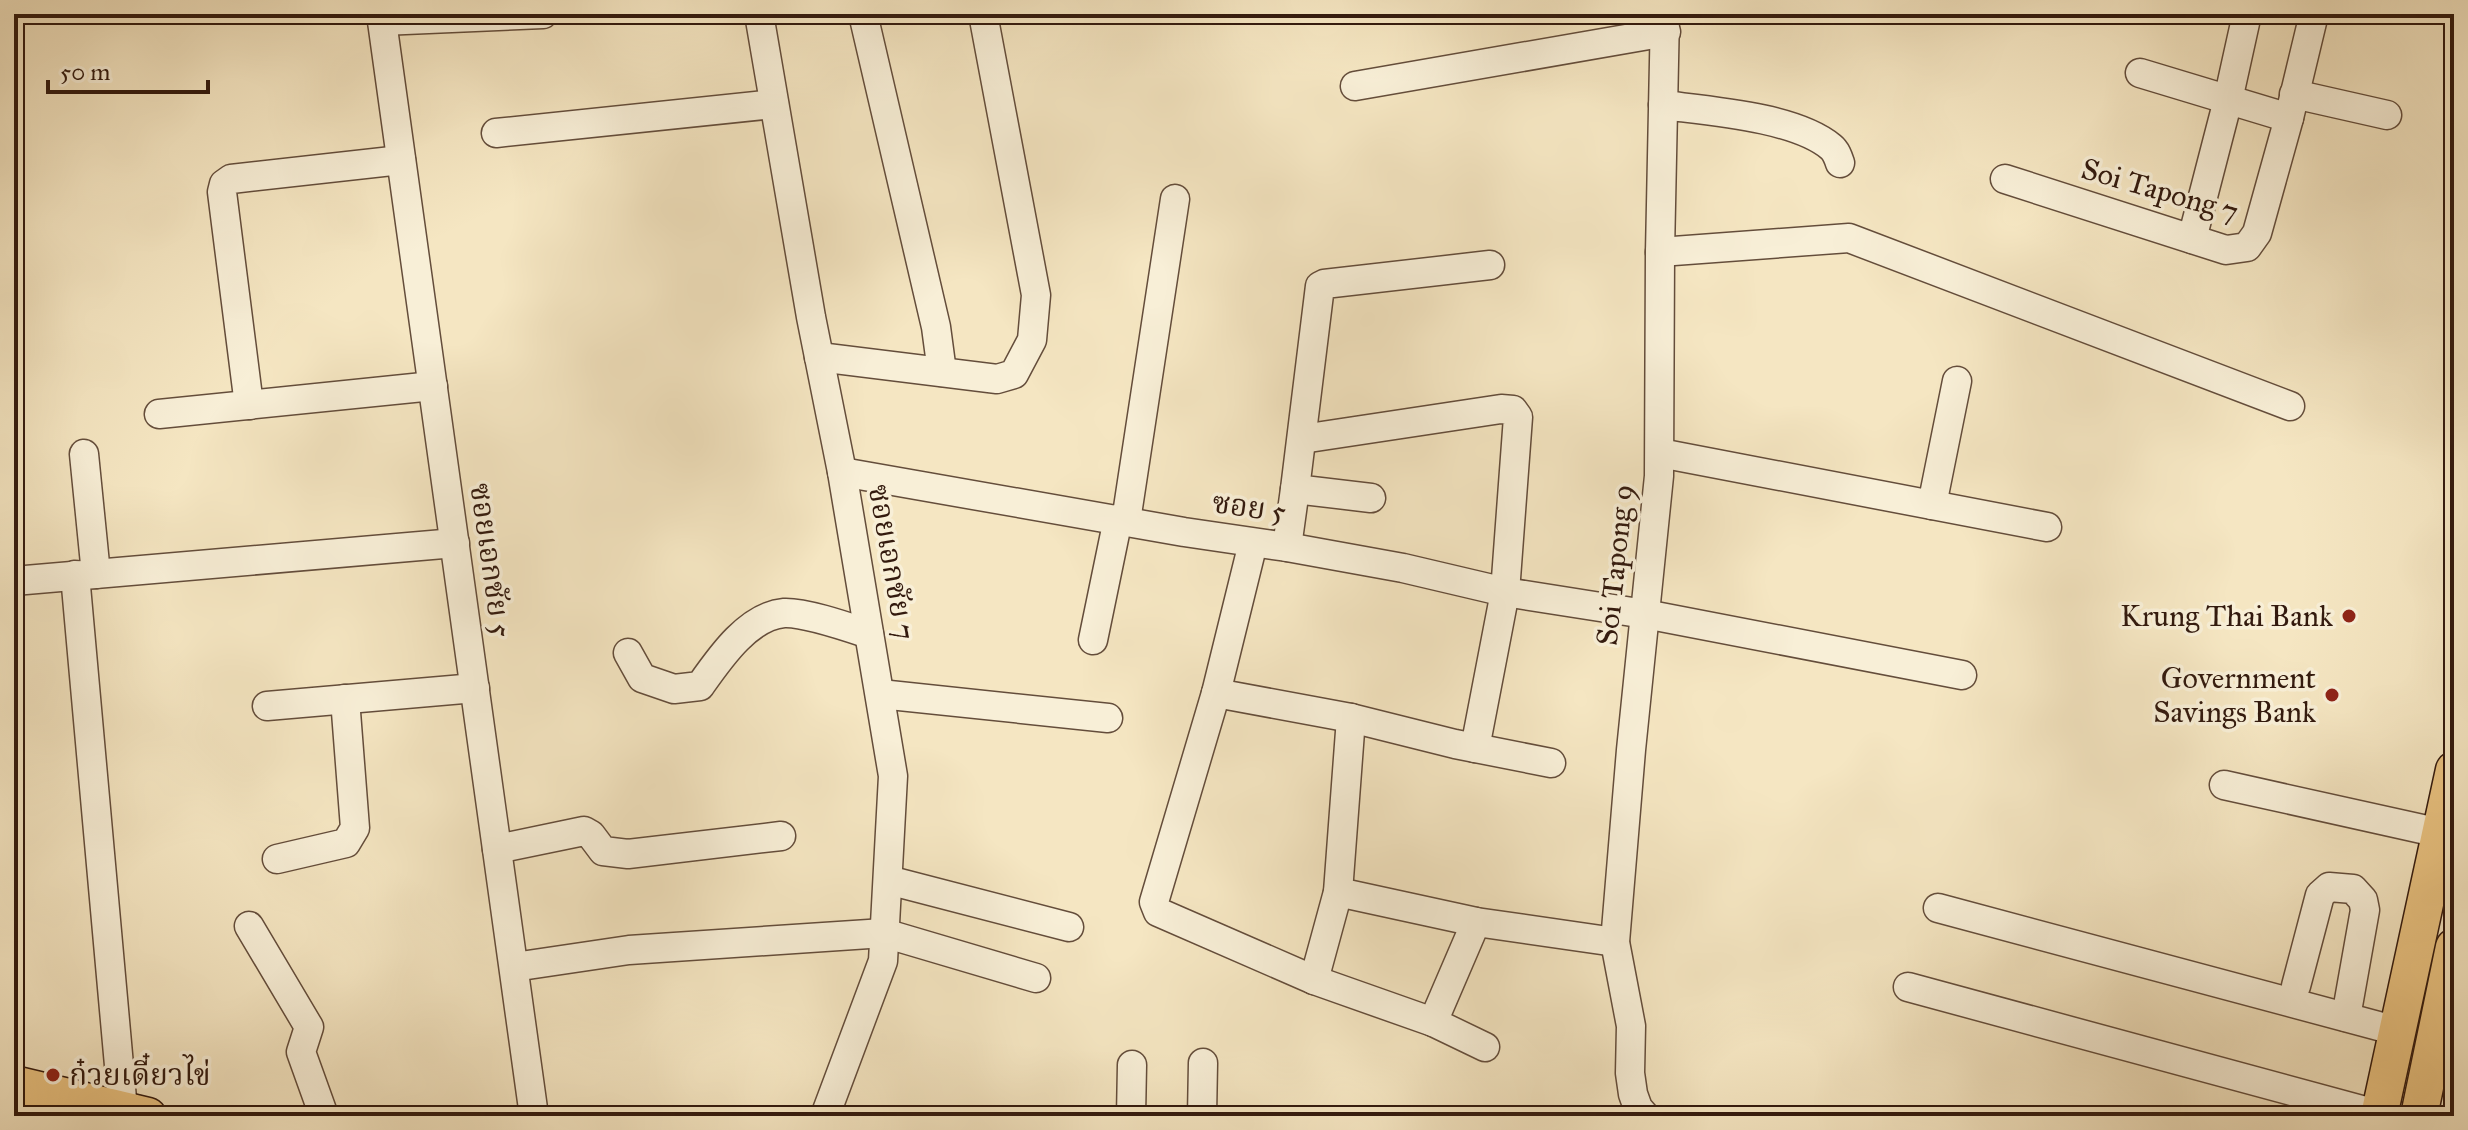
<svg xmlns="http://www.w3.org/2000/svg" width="2468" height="1130" viewBox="0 0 2468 1130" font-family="'IM FELL Great Primer','Noto Serif Thai',serif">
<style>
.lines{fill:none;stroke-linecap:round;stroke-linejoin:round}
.minor-casing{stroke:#644d3b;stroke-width:31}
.major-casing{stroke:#331a0e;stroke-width:39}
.minor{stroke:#f8efd7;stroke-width:28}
.major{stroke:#eac381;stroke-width:36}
.poi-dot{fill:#8f2418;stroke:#f8efd7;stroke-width:3}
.labels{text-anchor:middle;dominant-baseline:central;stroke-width:7;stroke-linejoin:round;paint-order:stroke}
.street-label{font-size:30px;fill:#331a0e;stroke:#f8efd7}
.poi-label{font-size:30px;fill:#331a0e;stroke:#f8efd7;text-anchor:end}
</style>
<rect width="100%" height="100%" fill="#f5e6c2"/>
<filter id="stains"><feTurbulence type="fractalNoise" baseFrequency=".0025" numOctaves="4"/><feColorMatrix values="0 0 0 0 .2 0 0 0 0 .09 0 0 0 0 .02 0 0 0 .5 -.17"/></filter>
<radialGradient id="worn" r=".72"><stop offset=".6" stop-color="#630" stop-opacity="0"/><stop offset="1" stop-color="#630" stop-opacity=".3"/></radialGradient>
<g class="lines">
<defs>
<g id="minor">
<polyline points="381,14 534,1116"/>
<polyline points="759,14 811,317 842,472 893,776 883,961 825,1116"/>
<polyline points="863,14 936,327 942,372"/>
<polyline points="382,21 543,14"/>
<polyline points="2140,73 2289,118"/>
<polyline points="1355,86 1666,32"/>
<polyline points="2294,94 2387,115"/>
<path d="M 1663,105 C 1710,111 1795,117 1831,147 C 1836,151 1838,157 1840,163"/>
<polyline points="496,133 774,104"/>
<polyline points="2005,179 2226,250 2247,247 2257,233 2289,118 2314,14"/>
<polyline points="2192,239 2228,100 2247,14"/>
<polyline points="1660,252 1849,238 2290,406"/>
<polyline points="819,357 997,379 1014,374 1032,340 1036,295 983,14"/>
<polyline points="249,405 222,192 224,184 231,179 401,160"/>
<polyline points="159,414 433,386"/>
<polyline points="1302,439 1501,409 1513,410 1518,417 1505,592 1475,748"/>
<polyline points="1660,453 2047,527"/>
<polyline points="84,454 96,574"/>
<polyline points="842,472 1184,532 1287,547 1403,568 1505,592 1645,614 1962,675"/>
<polyline points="1371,498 1295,489 1320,286 1324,284 1490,265"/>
<polyline points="1932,505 1957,381"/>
<polyline points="1126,521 1175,199"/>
<polyline points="1253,543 1216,693 1154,902 1158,912 1314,980 1433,1022 1476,922"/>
<polyline points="1287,547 1295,489"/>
<polyline points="75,575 123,1110"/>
<polyline points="14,581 455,543"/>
<polyline points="1093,640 1118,519"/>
<path d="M 628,653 L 642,678 L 674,689 L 700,686 C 719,659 748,616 784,613 C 805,612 848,627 869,634"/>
<polyline points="1216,693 1351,718 1455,744 1551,763"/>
<polyline points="880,694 1108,718"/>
<polyline points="267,706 475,688"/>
<polyline points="2224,785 2440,833"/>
<polyline points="497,849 584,831 591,835 603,851 628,854 781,836"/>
<polyline points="277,859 346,843 355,828 345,699"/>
<polyline points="888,880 1069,927"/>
<polyline points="1338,892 1476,922 1615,942"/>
<polyline points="1938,908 2397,1031"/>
<polyline points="249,926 309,1027 301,1052 324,1116"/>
<polyline points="514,967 629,950 884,933 1036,978"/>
<polyline points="1314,980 1338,892 1351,718"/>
<polyline points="2296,986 2320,895 2329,887 2353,889 2363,900 2365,910 2346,1017"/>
<polyline points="1908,987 2380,1115"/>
<polyline points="1433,1022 1485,1047"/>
<polyline points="1131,1116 1132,1065"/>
<polyline points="1202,1116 1203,1063"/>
<polyline points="1645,1116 1638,1108 1633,1094 1630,1073 1631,1026 1615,942 1631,750 1659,476 1660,252 1665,14"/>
</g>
<g id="major">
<polyline points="14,1084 148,1116"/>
<polyline points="2379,1116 2454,770"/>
<polyline points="2419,1116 2454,947"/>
</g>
</defs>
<!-- minor casing -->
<use href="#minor" class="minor-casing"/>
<!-- major casing -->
<use href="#major" class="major-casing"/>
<!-- minor -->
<use href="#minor" class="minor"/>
<!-- major -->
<use href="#major" class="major"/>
</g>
<!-- markers -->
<g class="poi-dot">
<circle cx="2349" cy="616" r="8"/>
<circle cx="2332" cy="695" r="8"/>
<circle cx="53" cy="1075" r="8"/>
</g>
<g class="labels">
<!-- street labels -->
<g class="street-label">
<text transform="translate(2160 190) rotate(16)">Soi Tapong 7</text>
<text transform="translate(1249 507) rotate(8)">ซอย 5</text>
<text transform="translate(491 560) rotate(82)">ซอยเอกชัย 5</text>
<text transform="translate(892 562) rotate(80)">ซอยเอกชัย 7</text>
<text transform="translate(1615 565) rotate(-84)">Soi Tapong 9</text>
</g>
<!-- poi labels -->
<g class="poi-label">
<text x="2333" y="616">Krung Thai Bank</text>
<text x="2316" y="678">Government<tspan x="2316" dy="34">Savings Bank</tspan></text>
<text x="69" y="1075" text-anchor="start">ก๋วยเดี๋ยวไข่</text>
</g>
</g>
<!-- margin -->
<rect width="2468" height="1130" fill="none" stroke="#f5e6c2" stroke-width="48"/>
<rect x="16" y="16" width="2436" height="1098" fill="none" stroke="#331a0e" stroke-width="4"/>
<rect x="24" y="24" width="2420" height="1082" fill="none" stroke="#331a0e" stroke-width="2"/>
<!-- scale -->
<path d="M48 80v12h160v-12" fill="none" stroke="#331a0e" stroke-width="4"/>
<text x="60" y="80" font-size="24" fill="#331a0e" stroke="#f8efd7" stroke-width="6" paint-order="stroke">50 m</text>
<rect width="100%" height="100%" filter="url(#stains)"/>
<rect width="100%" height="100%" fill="url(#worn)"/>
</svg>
